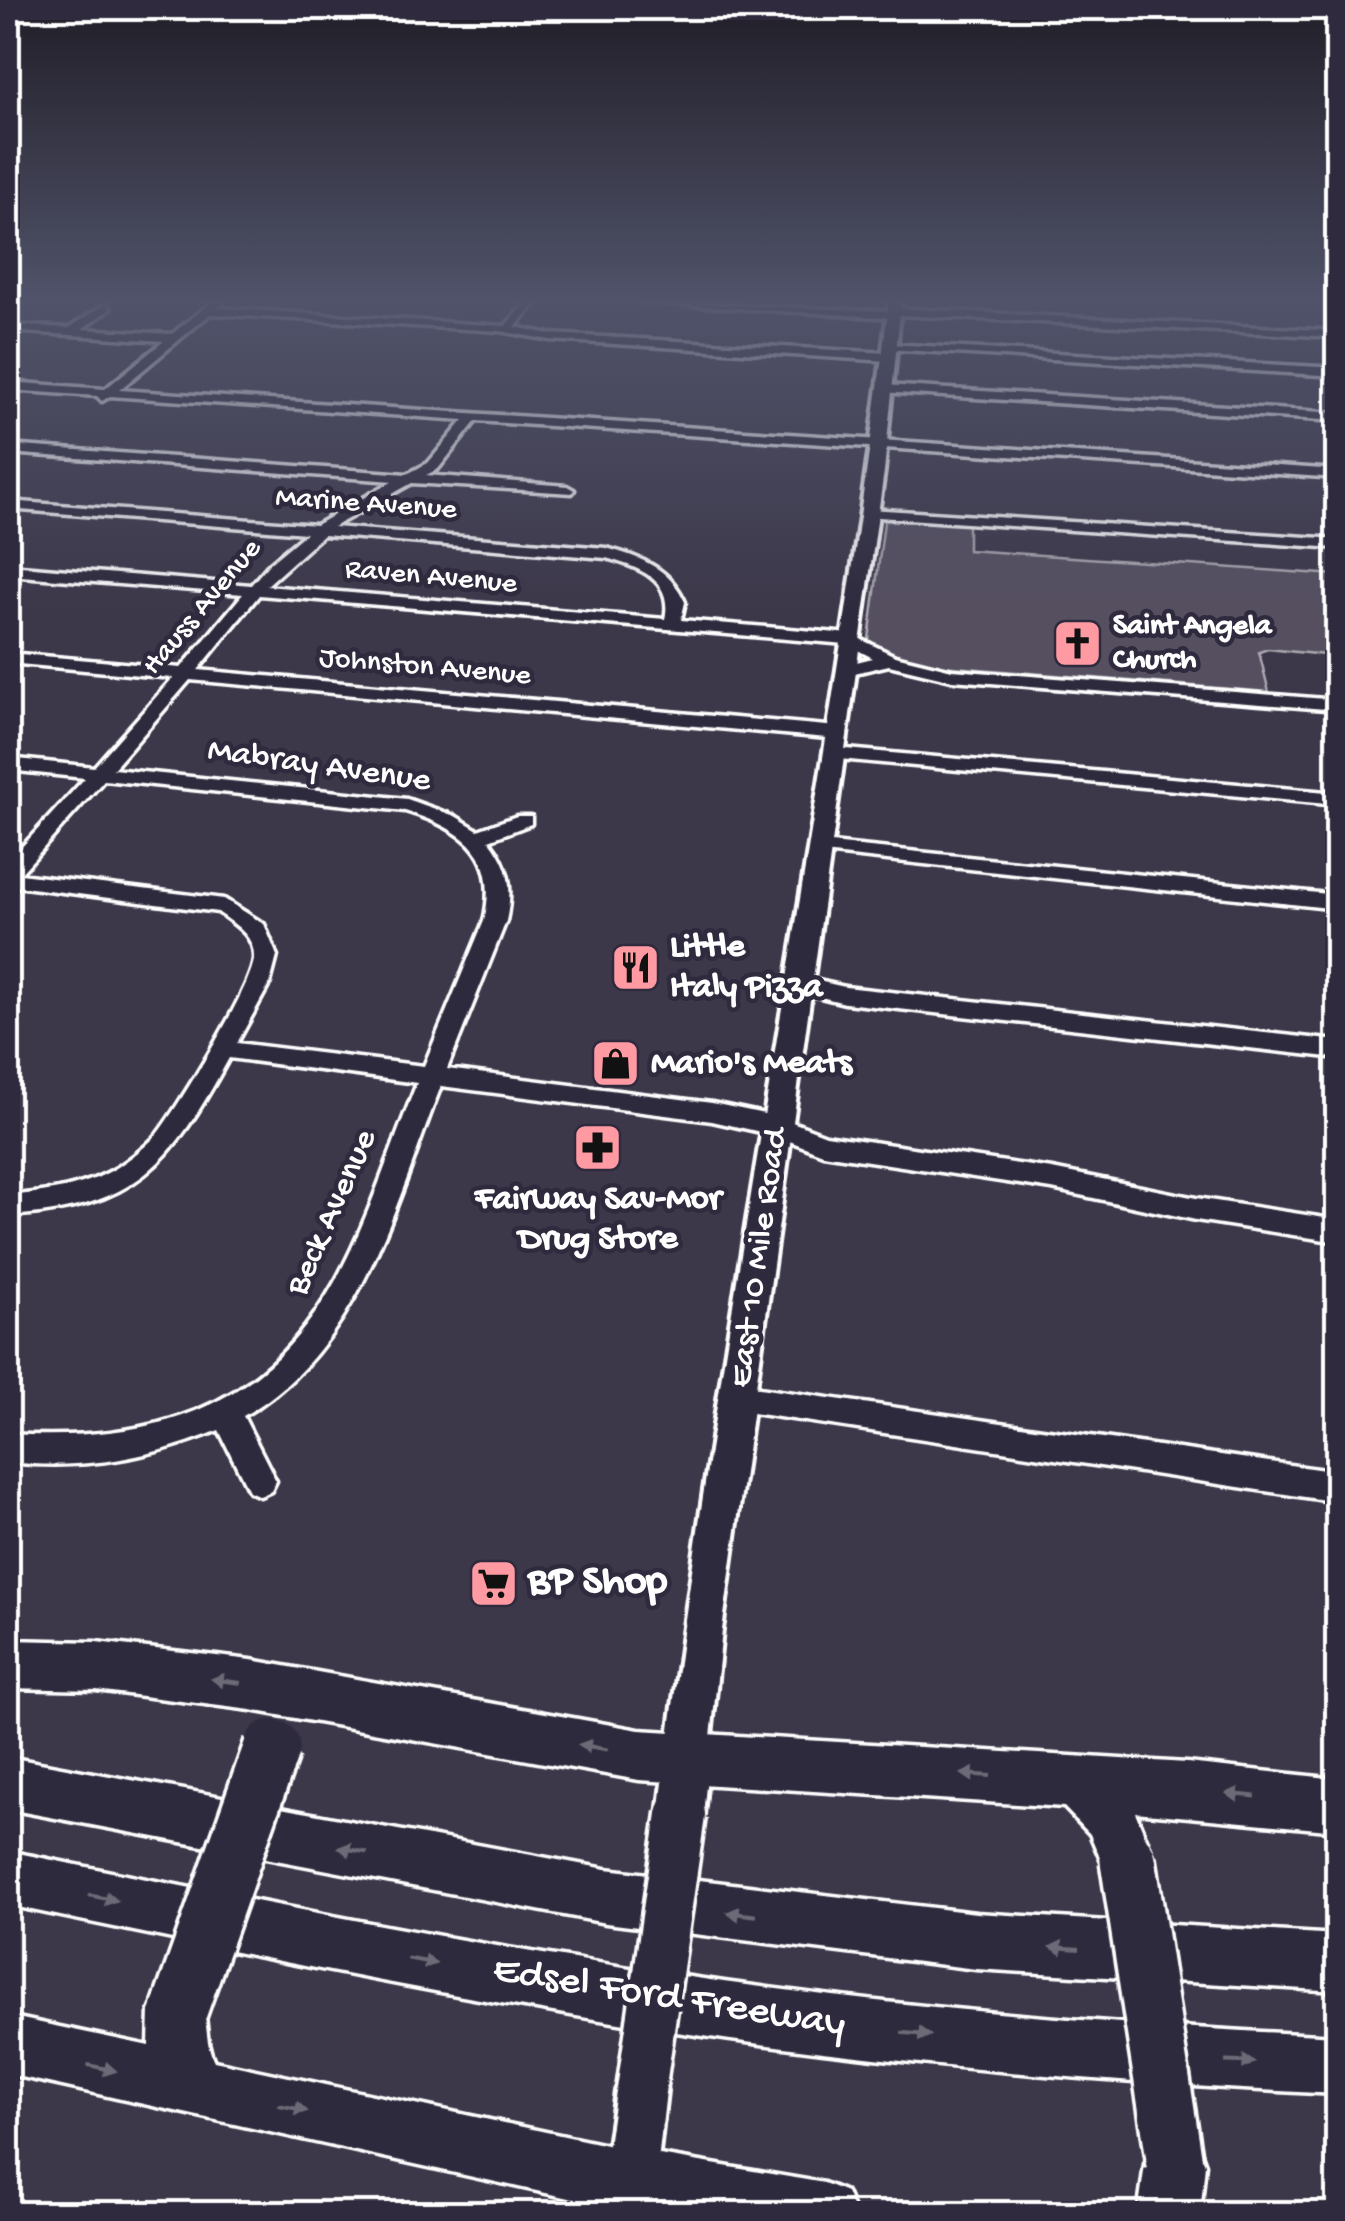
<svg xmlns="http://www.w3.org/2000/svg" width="1345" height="2221" viewBox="0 0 1345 2221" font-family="'Gochi Hand',sans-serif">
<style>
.green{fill:#555060;stroke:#aaa8b0;stroke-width:2.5}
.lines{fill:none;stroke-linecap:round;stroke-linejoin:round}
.minor-casing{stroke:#fff;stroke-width:7}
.major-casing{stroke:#fff;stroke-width:8}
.highway-casing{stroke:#fff;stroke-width:7}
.minor{fill:#2f2a3d;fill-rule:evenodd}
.major{fill:#2f2a3d;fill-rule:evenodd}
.highway{fill:#2f2a3d;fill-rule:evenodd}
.major-bridge-casing{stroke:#fff;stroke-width:55;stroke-linecap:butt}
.highway-bridge-casing{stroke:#fff;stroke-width:62;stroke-linecap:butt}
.major-bridge{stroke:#2f2a3d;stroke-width:48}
.highway-bridge{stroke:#2f2a3d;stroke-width:55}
.oneway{fill:#6d6a77}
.labels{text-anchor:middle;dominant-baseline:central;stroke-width:9;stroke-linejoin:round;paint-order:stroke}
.far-street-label{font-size:30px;fill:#fff;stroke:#2f2a3d}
.far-poi-label{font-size:30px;font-weight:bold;fill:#fff;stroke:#2f2a3d;text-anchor:start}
.street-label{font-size:35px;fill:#fff;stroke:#2f2a3d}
.poi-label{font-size:35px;font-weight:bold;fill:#fff;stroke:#2f2a3d;text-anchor:start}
.near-poi-label{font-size:42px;font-weight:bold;fill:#fff;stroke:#2f2a3d;text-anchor:start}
.near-street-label{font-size:42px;fill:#fff;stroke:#2f2a3d}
</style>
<rect width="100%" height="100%" fill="#3c3749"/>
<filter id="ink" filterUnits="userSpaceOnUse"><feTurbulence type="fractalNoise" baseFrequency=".01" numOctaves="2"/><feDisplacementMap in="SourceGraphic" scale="20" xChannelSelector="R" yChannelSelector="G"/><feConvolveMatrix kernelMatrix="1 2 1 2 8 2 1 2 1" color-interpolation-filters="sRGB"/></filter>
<g filter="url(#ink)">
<!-- green -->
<path class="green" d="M 893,518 L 968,525 L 968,550 L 1337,575 L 1337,650 L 1324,649 L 1325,655 L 1268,649 L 1259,652 L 1269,692 L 941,666 C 924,662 878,653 869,639 L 884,522 Z"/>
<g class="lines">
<defs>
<g id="minor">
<polygon points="8,302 14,302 8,306"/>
<path d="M 212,302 L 224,302 L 218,308 L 505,326 L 526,302 L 537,302 L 515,327 L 550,334 L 889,353 L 895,357 L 889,361 L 550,340 L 500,331 L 210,314 L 119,390 L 1338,470 L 1338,478 L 476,421 L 438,469 L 426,475 L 567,486 L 574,490 L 572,493 L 412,483 L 333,527 L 606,548 C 640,557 670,568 685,602 L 681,620 L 850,634 L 895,656 L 952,670 L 1338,700 L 1338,710 L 952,680 L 889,665 L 846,675 L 840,674 L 840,666 L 873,658 L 846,644 L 259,595 L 198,670 L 838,727 L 847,733 L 838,739 L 190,680 L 113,769 L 407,799 L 455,816 L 478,830 L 517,816 L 531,816 L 531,824 L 489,840 C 510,867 513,888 506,921 L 447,1069 L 712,1103 L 779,1117 L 826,1135 L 1052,1169 L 1196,1198 L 1338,1220 L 1338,1242 L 1196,1220 L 1052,1189 L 823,1154 L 774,1135 L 712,1121 L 441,1086 C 394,1205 361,1349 243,1416 L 276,1481 L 271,1491 L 260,1496 L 249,1491 L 219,1430 C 148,1459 84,1470 8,1462 L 8,1434 C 150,1442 262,1414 336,1280 C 369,1220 391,1147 417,1083 L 229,1058 C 170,1165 137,1208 8,1216 L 8,1196 C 46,1192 84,1188 118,1167 C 130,1159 144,1148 154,1138 C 174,1115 254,984 254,958 C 255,935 234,924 218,912 L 8,885 L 8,862 L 85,778 L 8,770 L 8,758 L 94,767 L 173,678 L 8,663 L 8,653 L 181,668 L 243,594 L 8,575 L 8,565 L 251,585 L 269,564 L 306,533 L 8,509 L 8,501 L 316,525 L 393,481 L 8,453 L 8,445 L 407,474 L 428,463 L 464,420 L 110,396 L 102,401 L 97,396 L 8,390 L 8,382 L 105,389 L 164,341 L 8,331 L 8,325 L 69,328 L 106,304 L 110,309 L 82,329 L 172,334 ZM 323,535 L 606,558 C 638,567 674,579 665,619 L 266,586 ZM 104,780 L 405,811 C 464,829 500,854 484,921 L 424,1066 L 237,1043 L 270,983 L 277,956 L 264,924 L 224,899 L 20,874 Z"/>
<polygon points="643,302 889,311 894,308 1338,331 1338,337 899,315 894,318"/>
<polygon points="889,344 1338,368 1338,376 885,349"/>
<polygon points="885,385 1338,413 1338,421 881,392"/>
<polygon points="869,509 1338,539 1338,548 864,516 862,513"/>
<polygon points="835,748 1338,793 1338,805 828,758 828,750"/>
<polygon points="821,842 1338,895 1338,909 814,852 811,848"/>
<polygon points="800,977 845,987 1338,1041 1338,1058 845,1003 792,990 789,985 792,980"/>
<polygon points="739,1385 1338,1472 1338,1502 739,1411 728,1407 724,1398 728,1389"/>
</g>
<g id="major">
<path d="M 889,302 L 901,302 L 884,471 L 722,1630 L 703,1815 L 697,1831 L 681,1837 L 665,1831 L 659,1815 C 721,1309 826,808 889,302 Z"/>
<polygon points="641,2066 659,2073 666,2091 652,2214 598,2214 616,2091 623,2073"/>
</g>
<g id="highway">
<polygon points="8,1640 96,1642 251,1660 639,1730 1187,1763 1338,1779 1338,1831 1135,1812 1155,1860 1147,1879 1128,1887 1109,1879 1090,1834 1064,1807 639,1780 251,1710 96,1690 8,1688"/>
<polygon points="8,1757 606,1869 976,1913 1338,1935 1338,1991 976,1969 606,1923 8,1809"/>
<path d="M 8,1851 C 230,1896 452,1942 676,1975 C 895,2008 1116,2025 1338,2036 L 1338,2094 C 1116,2084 895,2065 676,2032 C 452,1998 230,1951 8,1905 Z"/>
<path d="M 179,1982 L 199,1991 C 209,2014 203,2039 214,2061 L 630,2150 L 824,2183 L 846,2192 L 855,2214 L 641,2214 L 8,2074 L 8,2016 L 149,2046 L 150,2011 L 159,1991 Z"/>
<polygon points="1175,2134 1197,2142 1205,2164 1200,2214 1138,2214 1145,2164 1153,2142"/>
</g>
</defs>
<!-- minor casing -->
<use href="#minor" class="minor-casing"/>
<!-- major casing -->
<use href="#major" class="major-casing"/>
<!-- highway casing -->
<use href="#highway" class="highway-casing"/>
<!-- minor -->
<use href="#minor" class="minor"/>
<!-- major -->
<use href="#major" class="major"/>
<!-- highway -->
<use href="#highway" class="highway"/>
<defs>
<polyline id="major-bridge" points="641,2091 681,1815"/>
<g id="highway-bridge">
<polyline points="1128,1860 1175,2164"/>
<polyline points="179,2011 272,1747"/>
</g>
</defs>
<!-- major-bridge casing -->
<use href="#major-bridge" class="major-bridge-casing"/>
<!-- highway-bridge casing -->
<use href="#highway-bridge" class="highway-bridge-casing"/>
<!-- major-bridge -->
<use href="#major-bridge" class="major-bridge"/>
<!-- highway-bridge -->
<use href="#highway-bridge" class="highway-bridge"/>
</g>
<!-- one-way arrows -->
<defs><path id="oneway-solid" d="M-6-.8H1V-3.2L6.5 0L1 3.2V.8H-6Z" transform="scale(2.5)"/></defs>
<g class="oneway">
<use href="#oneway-solid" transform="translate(226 1681) rotate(-172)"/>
<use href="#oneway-solid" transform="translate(593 1747) rotate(-170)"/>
<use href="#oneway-solid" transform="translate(976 1775) rotate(-176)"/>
<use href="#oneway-solid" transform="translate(1241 1795) rotate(-174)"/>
<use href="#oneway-solid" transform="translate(353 1850) rotate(-170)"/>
<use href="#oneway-solid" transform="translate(103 1898) rotate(11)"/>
<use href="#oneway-solid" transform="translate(742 1914) rotate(-173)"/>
<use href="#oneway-solid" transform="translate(1065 1948) rotate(-176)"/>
<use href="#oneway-solid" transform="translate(422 1961) rotate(10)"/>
<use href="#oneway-solid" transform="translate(916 2034) rotate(5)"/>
<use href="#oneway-solid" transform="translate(1240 2062) rotate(2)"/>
<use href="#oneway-solid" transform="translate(102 2068) rotate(12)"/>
<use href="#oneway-solid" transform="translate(293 2108) rotate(12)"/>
</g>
</g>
<!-- sky -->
<linearGradient id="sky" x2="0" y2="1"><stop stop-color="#211e28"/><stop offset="0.49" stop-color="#50536a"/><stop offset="1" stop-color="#50536a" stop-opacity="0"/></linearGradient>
<rect width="1345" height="613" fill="url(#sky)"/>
<!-- icons -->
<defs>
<symbol id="church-square" viewBox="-11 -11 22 22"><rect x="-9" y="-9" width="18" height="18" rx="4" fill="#ff9aa2" stroke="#2f2a3d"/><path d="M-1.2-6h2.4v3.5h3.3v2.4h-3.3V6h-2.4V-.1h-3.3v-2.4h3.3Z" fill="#111"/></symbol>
<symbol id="restaurant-square" viewBox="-11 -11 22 22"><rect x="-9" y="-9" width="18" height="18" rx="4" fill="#ff9aa2" stroke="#2f2a3d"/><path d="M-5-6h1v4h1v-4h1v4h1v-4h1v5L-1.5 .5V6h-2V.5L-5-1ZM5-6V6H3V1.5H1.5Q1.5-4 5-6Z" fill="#111"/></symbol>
<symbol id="shop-square" viewBox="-11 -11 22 22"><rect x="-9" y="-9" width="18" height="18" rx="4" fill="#ff9aa2" stroke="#2f2a3d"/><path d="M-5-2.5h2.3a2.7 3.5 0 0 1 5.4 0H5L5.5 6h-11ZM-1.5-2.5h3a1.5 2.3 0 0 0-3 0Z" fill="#111"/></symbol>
<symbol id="pharmacy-square" viewBox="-11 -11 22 22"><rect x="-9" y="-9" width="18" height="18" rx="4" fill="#ff9aa2" stroke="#2f2a3d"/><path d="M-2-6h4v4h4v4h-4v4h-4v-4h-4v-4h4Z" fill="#111"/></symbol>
<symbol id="supermarket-square" viewBox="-11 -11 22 22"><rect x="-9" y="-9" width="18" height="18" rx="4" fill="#ff9aa2" stroke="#2f2a3d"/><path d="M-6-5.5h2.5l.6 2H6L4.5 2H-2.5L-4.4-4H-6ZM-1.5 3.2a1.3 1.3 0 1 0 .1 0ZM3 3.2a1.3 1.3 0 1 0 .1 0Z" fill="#111"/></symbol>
</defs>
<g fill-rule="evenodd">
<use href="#church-square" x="1050" y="616" width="55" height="55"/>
<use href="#restaurant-square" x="608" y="940" width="55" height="55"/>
<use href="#shop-square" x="588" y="1036" width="55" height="55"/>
<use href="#pharmacy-square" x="570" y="1120" width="55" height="55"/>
<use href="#supermarket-square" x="466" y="1556" width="55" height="55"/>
</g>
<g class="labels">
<!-- far-street labels -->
<g class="far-street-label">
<text transform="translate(366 505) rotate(4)">Marine Avenue</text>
<text transform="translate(431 578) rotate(5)">Raven Avenue</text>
<text transform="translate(203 608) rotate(-50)">Hauss Avenue</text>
<text transform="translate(425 668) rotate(5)">Johnston Avenue</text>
</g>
<!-- far-poi labels -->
<g class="far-poi-label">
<text x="1113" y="627">Saint Angela<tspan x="1113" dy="34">Church</tspan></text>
</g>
<!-- street labels -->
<g class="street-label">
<text transform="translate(319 767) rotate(8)">Mabray Avenue</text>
<text transform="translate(333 1213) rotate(-66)">Beck Avenue</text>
<text transform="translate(760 1258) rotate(-82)">East 10 Mile Road</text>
</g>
<!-- poi labels -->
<g class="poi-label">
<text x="670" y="948">Little<tspan x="670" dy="40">Italy Pizza</tspan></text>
<text x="651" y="1064">Mario's Meats</text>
<text x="598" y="1200" text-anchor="middle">Fairway Sav-Mor<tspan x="598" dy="40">Drug Store</tspan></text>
</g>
<!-- near-poi labels -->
<g class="near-poi-label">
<text x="528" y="1583">BP Shop</text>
</g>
<!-- near-street labels -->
<g class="near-street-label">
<text transform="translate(669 1999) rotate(9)">Edsel Ford Freeway</text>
</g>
</g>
<!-- margin -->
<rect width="1345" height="2221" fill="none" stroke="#2f2a3d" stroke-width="40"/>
<rect x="20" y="20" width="1305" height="2181" fill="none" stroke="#fff" stroke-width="4" filter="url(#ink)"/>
</svg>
